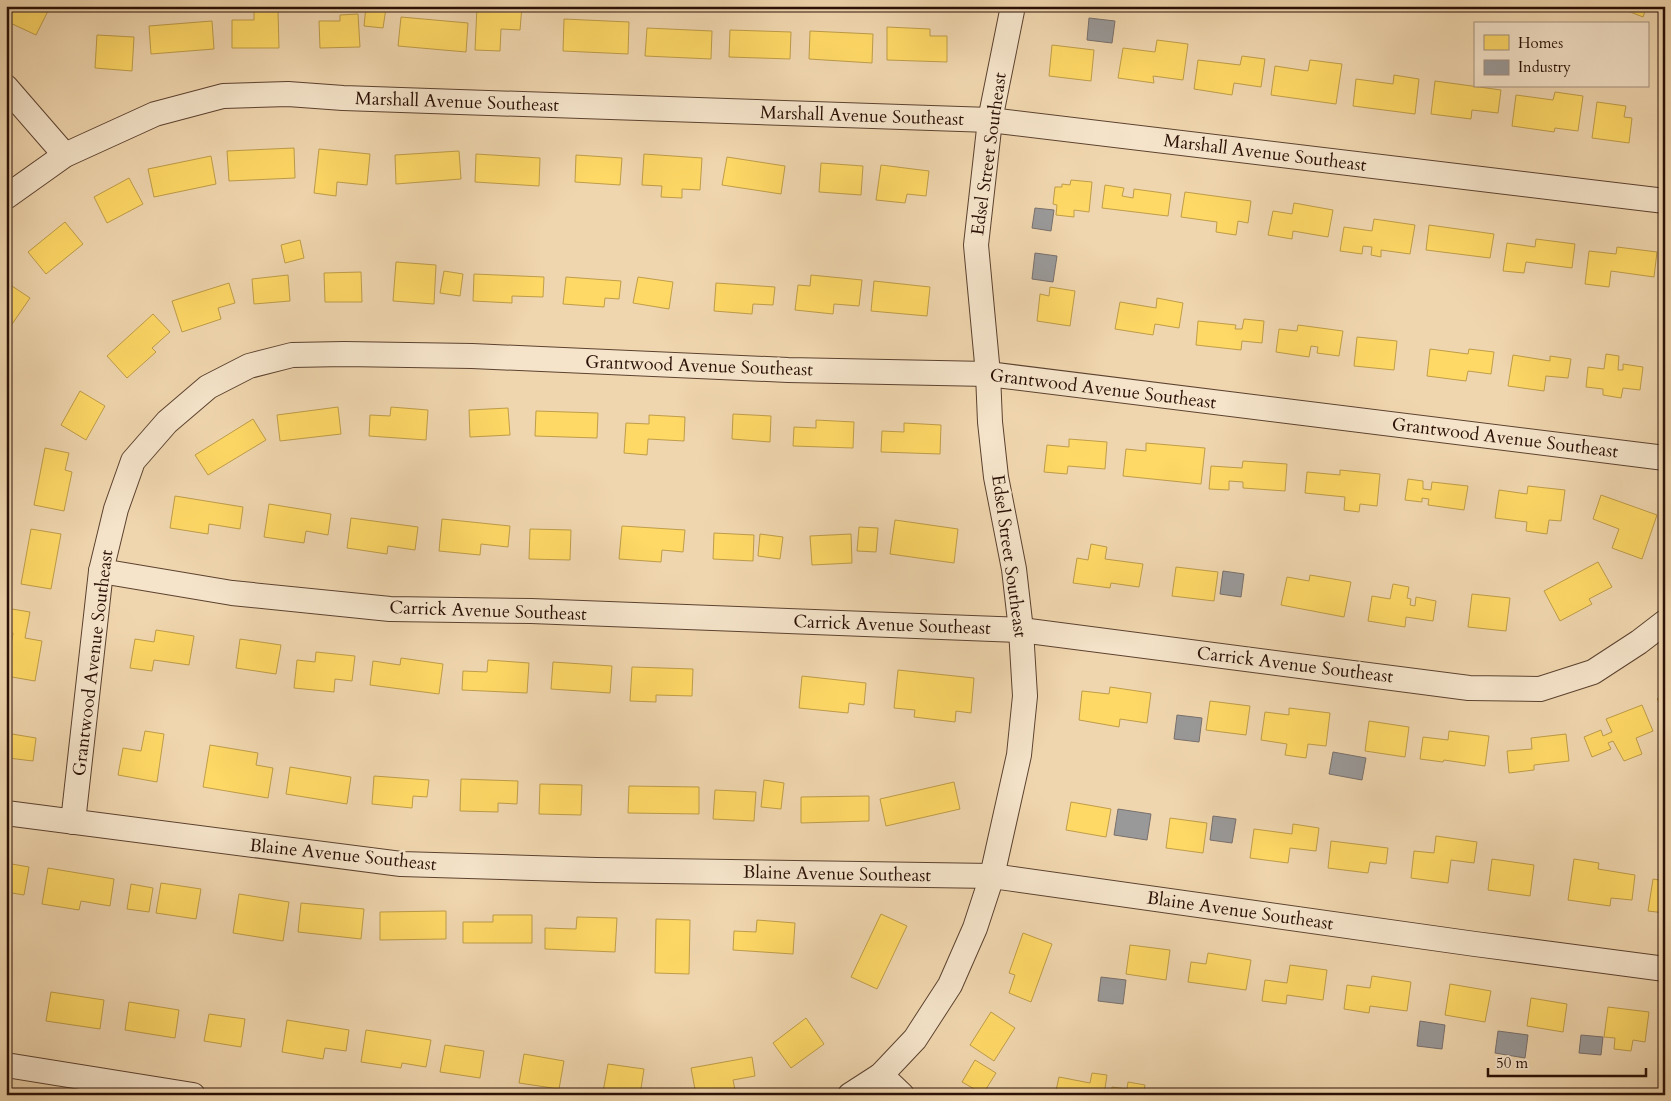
<svg xmlns="http://www.w3.org/2000/svg" width="1671" height="1101" viewBox="0 0 1671 1101" font-family="Cardo,serif">
<style>
.homes{fill:#ffd966;stroke:#bf9d49}
.industry{fill:#999;stroke:#78706d}
.lines{fill:none;stroke-linecap:round;stroke-linejoin:round}
.street-casing{stroke:#5c4230;stroke-width:26}
.street{stroke:#f5e4ca;stroke-width:24}
.labels{text-anchor:middle;dominant-baseline:central;stroke-width:5;stroke-linejoin:round;paint-order:stroke}
.street-label{font-size:18px;fill:#2a1006;stroke:#f5e4ca}
</style>
<rect width="100%" height="100%" fill="#f0d6ae"/>
<filter id="stains"><feTurbulence type="fractalNoise" baseFrequency=".004" numOctaves="4"/><feColorMatrix values="0 0 0 0 .2 0 0 0 0 .09 0 0 0 0 .02 0 0 0 .5 -.17"/></filter>
<radialGradient id="worn" r=".72"><stop offset=".6" stop-color="#630" stop-opacity="0"/><stop offset="1" stop-color="#630" stop-opacity=".3"/></radialGradient>
<!-- homes -->
<g class="homes">
<polygon points="6,6 42,6 49,9 36,35 6,21"/>
<polygon points="366,6 386,8 383,28 364,26"/>
<polygon points="477,6 522,6 520,30 501,29 500,51 475,50"/>
<polygon points="1615,6 1647,6 1643,17"/>
<polygon points="254,11 278,11 279,48 232,48 232,20 254,20"/>
<polygon points="358,14 360,47 320,48 319,21 340,21 340,15"/>
<polygon points="401,17 468,23 466,52 398,46"/>
<polygon points="564,19 629,22 628,54 563,51"/>
<polygon points="212,21 214,49 151,54 149,26"/>
<polygon points="887,27 930,29 930,36 947,36 947,62 887,60"/>
<polygon points="647,28 712,31 711,59 645,56"/>
<polygon points="730,30 791,32 790,59 729,57"/>
<polygon points="810,31 873,34 872,63 809,59"/>
<polygon points="97,35 134,37 132,71 95,68"/>
<polygon points="1157,40 1188,44 1183,80 1153,76 1154,83 1118,78 1123,48 1155,52"/>
<polygon points="1052,45 1094,50 1091,81 1049,76"/>
<polygon points="1242,56 1265,59 1261,87 1234,83 1232,95 1194,89 1198,60 1240,65"/>
<polygon points="1310,60 1342,64 1336,104 1271,95 1275,66 1308,71"/>
<polygon points="1394,75 1419,79 1415,114 1353,106 1356,79 1393,84"/>
<polygon points="1435,81 1501,90 1498,113 1472,110 1471,119 1431,114"/>
<polygon points="1555,92 1583,96 1578,131 1555,128 1554,132 1512,126 1516,95 1553,100"/>
<polygon points="1597,102 1626,106 1624,117 1632,118 1629,143 1592,138"/>
<polygon points="294,148 295,178 229,181 227,151"/>
<polygon points="319,149 370,154 367,185 337,182 336,196 314,193"/>
<polygon points="459,151 461,179 396,184 395,155"/>
<polygon points="476,154 540,158 539,186 475,182"/>
<polygon points="644,154 702,158 700,190 682,189 682,198 661,197 662,186 642,185"/>
<polygon points="576,155 622,158 620,185 575,182"/>
<polygon points="211,156 216,184 154,197 148,169"/>
<polygon points="727,157 785,166 781,194 722,185"/>
<polygon points="821,163 863,166 861,195 819,192"/>
<polygon points="881,165 929,171 926,196 907,194 905,203 876,200"/>
<polygon points="129,178 143,204 107,223 94,197"/>
<polygon points="1071,180 1092,182 1089,212 1074,210 1074,217 1056,215 1057,205 1053,204 1055,187 1062,187 1062,184 1070,185"/>
<polygon points="1105,185 1124,188 1122,196 1133,198 1134,189 1171,194 1168,216 1102,208"/>
<polygon points="1185,192 1251,201 1248,223 1238,221 1236,235 1216,232 1217,222 1181,217"/>
<polygon points="1294,203 1333,210 1328,237 1293,231 1292,239 1268,235 1273,211 1292,214"/>
<polygon points="1374,219 1415,225 1410,254 1381,250 1381,257 1371,255 1372,247 1363,246 1362,254 1340,251 1344,227 1372,231"/>
<polygon points="65,222 83,244 46,274 28,252"/>
<polygon points="1429,225 1494,234 1490,258 1426,250"/>
<polygon points="1536,239 1575,244 1572,268 1526,262 1524,273 1503,271 1507,243 1535,247"/>
<polygon points="300,240 304,258 285,263 281,245"/>
<polygon points="1617,247 1657,252 1654,277 1611,271 1609,287 1585,284 1589,251 1616,254"/>
<polygon points="396,262 436,265 434,304 393,301"/>
<polygon points="444,271 463,274 460,296 440,293"/>
<polygon points="361,272 362,302 325,302 324,273"/>
<polygon points="474,274 544,277 543,297 512,296 512,303 473,301"/>
<polygon points="288,275 290,301 254,304 252,279"/>
<polygon points="811,275 862,280 859,306 834,304 833,314 795,310 798,285 810,286"/>
<polygon points="566,277 621,281 619,299 605,298 604,307 563,304"/>
<polygon points="638,277 673,282 669,309 633,303"/>
<polygon points="874,281 930,287 927,316 871,311"/>
<polygon points="6,282 30,298 6,333"/>
<polygon points="229,283 235,303 218,308 221,319 182,332 172,301"/>
<polygon points="716,283 775,287 773,305 753,304 752,314 714,311"/>
<polygon points="1050,287 1075,291 1070,326 1037,321 1040,294 1049,296"/>
<polygon points="1157,298 1183,303 1179,328 1155,324 1153,335 1115,329 1120,302 1156,308"/>
<polygon points="153,314 170,332 152,348 156,352 127,378 107,356"/>
<polygon points="1244,319 1264,321 1262,343 1242,341 1241,350 1196,345 1198,321 1236,325 1235,329 1242,329"/>
<polygon points="1298,325 1343,331 1339,356 1317,353 1318,347 1311,346 1309,357 1276,352 1279,329 1297,331"/>
<polygon points="1357,337 1397,341 1394,370 1354,366"/>
<polygon points="1430,349 1468,354 1469,349 1494,352 1491,374 1468,371 1466,381 1427,376"/>
<polygon points="1606,354 1619,356 1618,370 1623,370 1623,364 1643,367 1640,390 1623,388 1621,398 1603,395 1603,389 1586,387 1588,367 1604,369"/>
<polygon points="1513,355 1550,361 1550,356 1571,359 1568,378 1546,376 1544,391 1508,386"/>
<polygon points="80,391 105,406 86,440 61,425"/>
<polygon points="338,407 341,434 280,441 277,415"/>
<polygon points="391,407 428,410 426,440 369,436 370,415 390,416"/>
<polygon points="508,408 510,435 470,437 469,410"/>
<polygon points="536,411 598,413 597,438 535,436"/>
<polygon points="733,414 771,416 770,442 732,439"/>
<polygon points="649,415 685,417 684,441 648,439 647,455 624,453 626,423 649,424"/>
<polygon points="253,419 266,440 208,475 195,455"/>
<polygon points="816,420 854,422 853,448 793,446 794,427 816,428"/>
<polygon points="904,423 941,425 940,454 881,452 882,431 904,432"/>
<polygon points="1069,439 1107,442 1105,469 1068,466 1067,474 1044,472 1047,445 1069,447"/>
<polygon points="1146,443 1205,448 1201,484 1123,476 1126,449 1146,451"/>
<polygon points="45,448 69,453 65,470 72,472 64,511 34,505"/>
<polygon points="1243,461 1287,464 1285,491 1243,488 1243,482 1229,481 1229,490 1209,489 1211,466 1242,468"/>
<polygon points="1340,470 1380,474 1377,506 1360,504 1359,512 1344,510 1345,497 1305,493 1307,472 1340,475"/>
<polygon points="1408,479 1423,481 1423,489 1431,490 1432,482 1468,486 1464,510 1428,505 1429,499 1422,498 1422,502 1405,500"/>
<polygon points="1528,486 1565,490 1561,521 1549,520 1547,534 1526,531 1527,522 1495,518 1499,490 1527,494"/>
<polygon points="1601,495 1657,515 1642,559 1612,548 1619,529 1593,519"/>
<polygon points="175,496 243,507 240,529 209,524 208,534 170,528"/>
<polygon points="269,504 331,514 328,535 306,531 304,543 264,537"/>
<polygon points="351,518 418,527 415,550 388,546 387,554 347,548"/>
<polygon points="442,519 510,526 508,547 481,544 480,555 439,551"/>
<polygon points="895,520 958,529 954,563 890,554"/>
<polygon points="622,526 685,530 683,552 662,550 661,562 619,559"/>
<polygon points="859,527 878,528 876,552 857,551"/>
<polygon points="31,529 61,534 51,589 21,584"/>
<polygon points="530,529 571,530 570,560 529,559"/>
<polygon points="714,533 754,535 753,561 713,559"/>
<polygon points="760,534 783,537 780,559 758,556"/>
<polygon points="851,534 852,563 812,565 810,536"/>
<polygon points="1091,544 1107,547 1105,559 1143,564 1139,587 1111,583 1110,588 1073,583 1077,558 1088,560"/>
<polygon points="1598,562 1612,587 1589,599 1592,604 1560,621 1544,591"/>
<polygon points="1176,567 1218,572 1214,601 1172,596"/>
<polygon points="1310,575 1351,582 1344,617 1281,605 1287,577 1309,581"/>
<polygon points="1393,584 1409,587 1407,598 1411,599 1410,605 1415,606 1416,597 1436,601 1433,621 1406,617 1405,627 1368,621 1372,596 1390,599"/>
<polygon points="1472,594 1510,598 1506,631 1468,627"/>
<polygon points="6,608 30,612 25,638 42,641 35,681 6,676 13,633 6,632"/>
<polygon points="156,630 194,636 189,665 154,660 152,671 130,668 135,639 154,642"/>
<polygon points="240,639 281,645 276,674 236,668"/>
<polygon points="316,652 355,656 352,681 335,679 334,692 294,688 297,660 315,662"/>
<polygon points="401,658 443,664 439,694 370,685 373,661 400,665"/>
<polygon points="488,660 529,663 527,693 462,690 463,671 487,672"/>
<polygon points="553,662 612,666 610,693 551,689"/>
<polygon points="632,667 693,669 692,696 656,695 656,702 630,701"/>
<polygon points="898,670 974,678 971,713 956,711 955,722 914,717 915,710 894,708"/>
<polygon points="802,676 866,683 864,705 849,703 848,713 799,708"/>
<polygon points="1110,687 1151,693 1147,723 1120,719 1119,727 1079,720 1082,691 1109,694"/>
<polygon points="1665,693 1665,709 1657,699"/>
<polygon points="1210,701 1250,706 1246,735 1206,730"/>
<polygon points="1642,705 1653,731 1636,738 1642,754 1624,761 1613,741 1608,743 1611,749 1592,757 1584,737 1601,730 1603,736 1612,732 1606,719"/>
<polygon points="1289,708 1330,713 1326,746 1308,744 1306,758 1285,755 1287,744 1261,740 1265,712 1289,715"/>
<polygon points="1369,721 1409,727 1405,757 1365,751"/>
<polygon points="145,731 164,734 157,782 118,775 123,748 141,751"/>
<polygon points="1449,731 1489,736 1485,766 1444,760 1443,762 1420,759 1423,737 1448,740"/>
<polygon points="12,734 36,738 33,761 8,758"/>
<polygon points="1566,734 1569,761 1534,765 1534,770 1509,773 1507,751 1532,749 1531,738"/>
<polygon points="210,745 258,753 256,765 273,768 268,798 203,787"/>
<polygon points="290,767 351,777 347,804 286,794"/>
<polygon points="374,776 429,780 427,797 413,796 412,808 372,804"/>
<polygon points="461,779 518,781 517,804 498,803 498,812 460,811"/>
<polygon points="764,780 784,783 781,809 761,807"/>
<polygon points="954,782 960,809 886,826 880,799"/>
<polygon points="540,784 582,785 581,815 539,814"/>
<polygon points="629,786 699,787 699,814 628,813"/>
<polygon points="715,790 756,792 754,821 713,819"/>
<polygon points="869,796 869,821 801,823 801,797"/>
<polygon points="1071,802 1111,809 1106,837 1066,830"/>
<polygon points="1170,818 1207,823 1203,853 1166,848"/>
<polygon points="1293,824 1319,828 1316,851 1290,848 1288,863 1250,858 1254,829 1292,834"/>
<polygon points="1436,836 1477,842 1474,863 1451,860 1448,883 1411,878 1414,851 1434,853"/>
<polygon points="1331,841 1388,848 1386,864 1370,862 1368,873 1328,868"/>
<polygon points="1492,859 1534,865 1530,896 1488,890"/>
<polygon points="1574,859 1599,863 1598,869 1635,875 1632,900 1611,898 1610,906 1568,900"/>
<polygon points="6,863 29,867 24,895 6,892"/>
<polygon points="48,868 114,879 110,906 81,901 79,910 42,904"/>
<polygon points="1653,879 1665,881 1665,913 1648,911"/>
<polygon points="161,883 201,889 196,919 156,913"/>
<polygon points="131,884 153,888 149,912 127,909"/>
<polygon points="239,894 289,902 283,941 233,933"/>
<polygon points="301,903 364,909 361,939 298,932"/>
<polygon points="446,911 446,939 380,940 380,912"/>
<polygon points="881,914 907,926 877,989 851,977"/>
<polygon points="493,915 532,915 532,943 463,943 463,922 493,922"/>
<polygon points="577,917 617,918 615,952 545,949 545,928 576,929"/>
<polygon points="656,919 690,920 689,974 655,973"/>
<polygon points="757,920 795,923 793,954 733,950 734,931 756,932"/>
<polygon points="1023,933 1052,944 1031,1002 1009,993 1015,975 1009,973"/>
<polygon points="1130,945 1170,950 1166,980 1126,974"/>
<polygon points="1208,953 1251,960 1246,990 1188,982 1191,962 1206,964"/>
<polygon points="1290,965 1327,970 1323,1000 1287,995 1286,1004 1262,1001 1265,980 1287,983"/>
<polygon points="1372,976 1411,982 1407,1011 1370,1006 1369,1013 1344,1009 1347,985 1370,988"/>
<polygon points="1450,984 1491,991 1485,1022 1445,1015"/>
<polygon points="51,992 104,1000 100,1029 46,1021"/>
<polygon points="1531,998 1567,1004 1563,1032 1527,1026"/>
<polygon points="129,1002 179,1010 175,1038 125,1030"/>
<polygon points="1608,1007 1649,1012 1645,1042 1633,1040 1631,1051 1614,1049 1615,1038 1604,1037"/>
<polygon points="991,1012 1015,1028 994,1061 970,1045"/>
<polygon points="209,1014 245,1019 241,1047 204,1041"/>
<polygon points="806,1018 824,1044 791,1068 773,1043"/>
<polygon points="287,1020 349,1030 346,1051 325,1048 323,1059 282,1052"/>
<polygon points="1663,1024 1665,1025 1665,1045 1661,1045"/>
<polygon points="366,1030 431,1040 426,1067 402,1063 401,1068 361,1062"/>
<polygon points="445,1045 484,1051 480,1078 440,1072"/>
<polygon points="524,1054 564,1061 559,1089 519,1083"/>
<polygon points="752,1057 755,1076 733,1080 735,1090 710,1095 696,1095 691,1068"/>
<polygon points="975,1060 996,1073 983,1094 962,1082"/>
<polygon points="608,1064 644,1069 640,1095 621,1095 603,1092"/>
<polygon points="1092,1073 1107,1075 1104,1095 1055,1095 1059,1077 1090,1083"/>
<polygon points="1128,1082 1145,1085 1144,1091 1166,1095 1111,1095 1112,1087 1127,1089"/>
</g>
<!-- industry -->
<g class="industry">
<polygon points="1089,18 1115,21 1112,43 1087,40"/>
<polygon points="1035,208 1054,210 1051,231 1032,228"/>
<polygon points="1035,253 1057,256 1053,282 1032,279"/>
<polygon points="1223,571 1244,574 1241,597 1220,594"/>
<polygon points="1177,715 1202,718 1199,742 1174,739"/>
<polygon points="1333,752 1366,758 1362,780 1329,774"/>
<polygon points="1118,809 1151,814 1147,840 1114,835"/>
<polygon points="1213,816 1236,819 1232,843 1210,840"/>
<polygon points="1101,977 1126,980 1123,1004 1098,1001"/>
<polygon points="1420,1021 1445,1025 1442,1049 1417,1046"/>
<polygon points="1498,1031 1528,1035 1525,1058 1495,1053"/>
<polygon points="1581,1035 1603,1037 1601,1055 1579,1053"/>
</g>
<g class="lines">
<defs>
<g id="street">
<polyline points="6,87 65,155"/>
<polyline points="6,197 65,155 155,114 223,96 288,94 343,98 990,120 1665,201"/>
<polyline points="101,571 232,593 390,609 531,611 1021,630 1469,688 1540,689 1593,672 1639,642 1665,622"/>
<polyline points="6,813 401,864 596,870 992,876 1475,944 1665,969"/>
<polyline points="73,822 101,571 116,509 133,461 167,422 208,387 249,366 292,355 344,354 472,356 788,370 988,374 1665,458"/>
<polyline points="6,1065 193,1095"/>
<polyline points="881,1075 902,1095"/>
<polyline points="850,1095 881,1075 915,1039 950,985 975,928 992,876 1019,755 1025,696 1021,630 1014,569 996,477 990,422 988,374 976,245 990,120 1013,6"/>
</g>
</defs>
<!-- street casing -->
<use href="#street" class="street-casing"/>
<!-- street -->
<use href="#street" class="street"/>
</g>
<g class="labels">
<!-- street labels -->
<g class="street-label">
<text transform="translate(457 102) rotate(2)">Marshall Avenue Southeast</text>
<text transform="translate(862 116) rotate(2)">Marshall Avenue Southeast</text>
<text transform="translate(1265 153) rotate(7)">Marshall Avenue Southeast</text>
<text transform="translate(989 154) rotate(-82)">Edsel Street Southeast</text>
<text transform="translate(699 366) rotate(2)">Grantwood Avenue Southeast</text>
<text transform="translate(1103 389) rotate(7)">Grantwood Avenue Southeast</text>
<text transform="translate(1505 438) rotate(7)">Grantwood Avenue Southeast</text>
<text transform="translate(1009 556) rotate(82)">Edsel Street Southeast</text>
<text transform="translate(488 611) rotate(2)">Carrick Avenue Southeast</text>
<text transform="translate(892 625) rotate(2)">Carrick Avenue Southeast</text>
<text transform="translate(93 663) rotate(-83)">Grantwood Avenue Southeast</text>
<text transform="translate(1295 665) rotate(7)">Carrick Avenue Southeast</text>
<text transform="translate(343 855) rotate(6)">Blaine Avenue Southeast</text>
<text transform="translate(837 874) rotate(1)">Blaine Avenue Southeast</text>
<text transform="translate(1240 911) rotate(8)">Blaine Avenue Southeast</text>
</g>
</g>
<!-- margin -->
<rect width="1671" height="1101" fill="none" stroke="#f0d6ae" stroke-width="25"/>
<rect x="8" y="8" width="1656" height="1086" fill="none" stroke="#2a1006" stroke-width="2.5"/>
<rect x="12" y="12" width="1646" height="1076" fill="none" stroke="#2a1006"/>
<!-- legend -->
<rect x="1474" y="22" width="175" height="65" fill="#f5e4ca" stroke="#a48f7c"/>
<rect x="1484" y="35" width="25" height="15" fill="#ffd966" stroke="#a48f7c"/>
<text x="1518" y="48" font-size="15" fill="#2a1006">Homes</text>
<rect x="1484" y="60" width="25" height="15" fill="#999999" stroke="#a48f7c"/>
<text x="1518" y="72" font-size="15" fill="#2a1006">Industry</text>
<!-- scale -->
<path d="M1488 1068v8h158v-8" fill="none" stroke="#2a1006" stroke-width="2.5"/>
<text x="1496" y="1068" font-size="15" fill="#2a1006" stroke="#f5e4ca" stroke-width="4" paint-order="stroke">50 m</text>
<rect width="100%" height="100%" filter="url(#stains)"/>
<rect width="100%" height="100%" fill="url(#worn)"/>
</svg>
